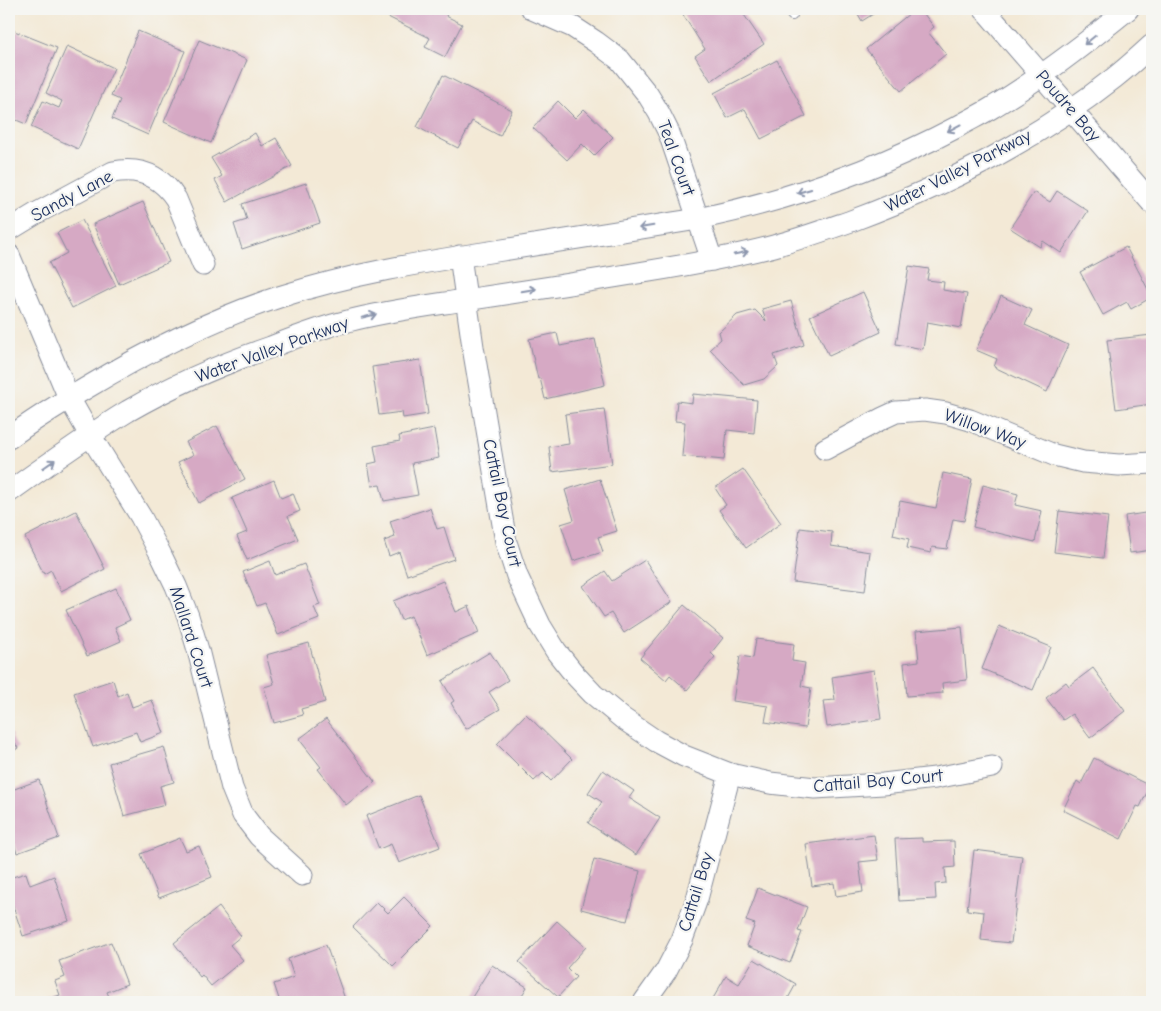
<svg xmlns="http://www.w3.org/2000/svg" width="1161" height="1011" viewBox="0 0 1161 1011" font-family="'Comic Neue',sans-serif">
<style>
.building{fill:#d6a9c4}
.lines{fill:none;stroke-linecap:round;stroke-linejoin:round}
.service-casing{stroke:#878c9a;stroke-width:12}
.minor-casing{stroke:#878c9a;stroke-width:23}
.service{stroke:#fff;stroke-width:10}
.minor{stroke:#fff;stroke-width:21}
.oneway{stroke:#8d97ae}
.labels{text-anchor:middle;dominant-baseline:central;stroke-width:4.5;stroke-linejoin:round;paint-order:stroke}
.street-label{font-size:18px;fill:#1b2f5e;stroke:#f6f6f2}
</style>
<rect width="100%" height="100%" fill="#f6f6f2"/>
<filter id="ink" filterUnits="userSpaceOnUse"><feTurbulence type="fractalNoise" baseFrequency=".02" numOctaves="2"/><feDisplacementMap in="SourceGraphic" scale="10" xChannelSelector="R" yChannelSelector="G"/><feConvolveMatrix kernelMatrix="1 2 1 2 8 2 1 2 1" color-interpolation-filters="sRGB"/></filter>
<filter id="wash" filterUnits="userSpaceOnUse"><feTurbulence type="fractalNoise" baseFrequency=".0096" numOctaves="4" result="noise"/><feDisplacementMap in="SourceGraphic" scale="20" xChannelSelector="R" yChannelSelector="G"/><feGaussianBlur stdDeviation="1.12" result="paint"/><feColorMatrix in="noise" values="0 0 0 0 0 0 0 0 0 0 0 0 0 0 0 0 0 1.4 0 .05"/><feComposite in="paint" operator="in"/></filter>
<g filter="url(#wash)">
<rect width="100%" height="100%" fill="#f3e9d6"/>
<g id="blocks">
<!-- building -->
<g class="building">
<polygon points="393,9 449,9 446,16 462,24 445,57 425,47 430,38 388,17"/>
<polygon points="691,9 740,9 764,44 711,81 695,56 705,49 683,15"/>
<polygon points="835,9 850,9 839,15"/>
<polygon points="855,9 881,9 862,21"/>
<polygon points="915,9 920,9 934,27 928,32 946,54 901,91 866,49"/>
<polygon points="12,30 57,48 26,124 9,117 9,38"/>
<polygon points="138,31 185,51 168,92 166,92 148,135 112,119 120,100 111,96"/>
<polygon points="199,40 247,60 211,143 164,122"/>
<polygon points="67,46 114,68 78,149 31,127 43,101 59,108 62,101 46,93"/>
<polygon points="777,60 806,116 761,139 745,109 727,118 714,93"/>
<polygon points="443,75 512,110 500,136 472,121 458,148 417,127"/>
<polygon points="558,101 575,118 584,109 613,137 594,156 582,144 567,160 533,128"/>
<polygon points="255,133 262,146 276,138 292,166 227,202 215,180 222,176 211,158"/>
<polygon points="306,183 320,223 242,249 234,224 247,220 242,204"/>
<polygon points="1057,191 1088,211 1061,253 1043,241 1040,247 1010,228 1034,192 1050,202"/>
<polygon points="143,202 169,262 119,284 93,224"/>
<polygon points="82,220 116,286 72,308 49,263 67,253 57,233"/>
<polygon points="1126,247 1152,297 1131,309 1127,302 1103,315 1080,272"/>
<polygon points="909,266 929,269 927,280 944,282 943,290 967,294 961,328 927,322 923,349 896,344"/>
<polygon points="863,292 881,332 829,356 810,316"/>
<polygon points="1001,296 1032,310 1025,325 1068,345 1047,392 994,367 997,359 976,350"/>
<polygon points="791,301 804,345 774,355 778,366 764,379 744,385 710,349 721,339 719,332 737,315 755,310 766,321 762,309"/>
<polygon points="557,333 560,346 595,339 605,385 545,399 540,378 538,379 529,339"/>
<polygon points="1152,335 1152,404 1116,409 1107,340"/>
<polygon points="420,360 428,414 403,418 402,412 379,415 372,367"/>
<polygon points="693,394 757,400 754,433 727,430 724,460 682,456 685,422 675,421 677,401 692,403"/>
<polygon points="604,409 612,464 552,472 549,447 569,444 565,414"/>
<polygon points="217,426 245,479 199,503 178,462 193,455 186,442"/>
<polygon points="434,429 439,458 412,463 418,495 384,501 380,485 372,486 368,464 377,462 374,446 400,441 399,436"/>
<polygon points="743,469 781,523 746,548 719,510 726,505 715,488"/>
<polygon points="943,473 972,479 964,521 953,519 947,549 932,547 931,553 907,548 909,539 893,535 900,501 936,508"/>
<polygon points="600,479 617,531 598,537 603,552 573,561 561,524 574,520 565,490"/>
<polygon points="274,480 281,498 293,493 300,511 288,516 298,539 247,560 237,536 247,532 232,498"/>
<polygon points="983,485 1018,494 1015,505 1042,511 1035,542 973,527"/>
<polygon points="430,508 437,529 444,527 454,559 407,575 399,552 389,556 384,541 395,537 390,521"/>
<polygon points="76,511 105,569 61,591 51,570 44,574 25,537"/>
<polygon points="1059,511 1108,517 1103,558 1054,552"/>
<polygon points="1152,512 1152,550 1130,553 1125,516"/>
<polygon points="800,528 832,532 831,546 870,552 865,591 793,582"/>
<polygon points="645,560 672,602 624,633 611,613 604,617 583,586 605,571 612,581"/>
<polygon points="270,561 275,575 304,564 320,605 314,607 319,619 278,635 265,603 257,606 243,572"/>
<polygon points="443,581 456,612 469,606 479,633 427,655 411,616 401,620 393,601"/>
<polygon points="116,588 130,620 115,627 121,641 87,656 66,610"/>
<polygon points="684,605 723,638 711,653 715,657 687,690 670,675 666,680 640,658"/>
<polygon points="999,626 1051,647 1033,690 982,669"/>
<polygon points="962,627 967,680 942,683 943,693 907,696 904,663 919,661 916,631"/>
<polygon points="756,639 794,644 792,661 805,663 801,686 811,688 805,728 765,722 768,706 733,701 740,656 753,658"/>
<polygon points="309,643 325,702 301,709 303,715 274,723 264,687 274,684 266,655"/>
<polygon points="490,652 508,680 489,692 500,709 466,729 451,703 454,701 442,681"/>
<polygon points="1093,668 1125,711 1090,738 1072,714 1063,720 1046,698 1066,682 1069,686"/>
<polygon points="874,670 881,719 827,727 823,701 835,700 832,677"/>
<polygon points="113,680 118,696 127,692 132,707 152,700 164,733 140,742 136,732 93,747 74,693"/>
<polygon points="526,714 572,759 551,781 543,773 534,781 497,744"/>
<polygon points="326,719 375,782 346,805 318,769 321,767 299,739"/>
<polygon points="9,730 12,736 11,737 18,748 9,754"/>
<polygon points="164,747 174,782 160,786 165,805 124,816 109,763"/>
<polygon points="1094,758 1150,786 1140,807 1137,806 1121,839 1063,810 1077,781 1081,784"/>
<polygon points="603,770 634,791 629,798 660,818 636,855 588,823 602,802 588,793"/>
<polygon points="39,780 59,838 17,853 14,844 9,846 9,791"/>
<polygon points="419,795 440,847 399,863 391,844 379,849 366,816"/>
<polygon points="874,835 878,860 859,862 863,892 836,896 834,883 812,886 806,844"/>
<polygon points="180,838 186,851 199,846 212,877 159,898 141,854"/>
<polygon points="922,838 922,842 954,841 955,867 945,868 946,883 935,884 936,899 899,901 895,839"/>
<polygon points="974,850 1022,856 1011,943 981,940 984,912 967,910"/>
<polygon points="594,859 640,871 627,921 581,909"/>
<polygon points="26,873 30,885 54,876 69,921 23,936 9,894 9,878"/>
<polygon points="758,888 807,907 798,931 802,932 790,963 747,946 755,924 746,921"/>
<polygon points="404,897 433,926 393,966 353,927 377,902 388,913"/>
<polygon points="219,907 241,936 230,945 243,960 211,986 202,975 200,977 174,943"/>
<polygon points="557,921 586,947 567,968 576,977 558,997 519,962"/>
<polygon points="111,942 127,984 107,992 111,1001 108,1002 41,1002 60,995 55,981 65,977 59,961"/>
<polygon points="326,945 346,1002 280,1002 274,984 294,977 288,959"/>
<polygon points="754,959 796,984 786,1002 711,1002 726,976 739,984"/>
<polygon points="492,965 527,987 518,1002 469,1002"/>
</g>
</g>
</g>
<g filter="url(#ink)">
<use href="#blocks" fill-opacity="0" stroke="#878c9a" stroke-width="1"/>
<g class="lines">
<defs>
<polyline id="service" points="788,9 792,15"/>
<g id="minor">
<polyline points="532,9 573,27 596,42 620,60 648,95 659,113 669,133 712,260"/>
<polyline points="984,9 1152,203"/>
<path d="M 9,230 L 37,213 L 113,172 C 140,167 161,176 176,199 L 203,265"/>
<polyline points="9,255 69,398 90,435 141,517 161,555 176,586 188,616 198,650 232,788 243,815 259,836 302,875"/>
<polyline points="460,256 473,347 506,542 517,576 540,625 556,651 575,675 593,694 622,718 656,741 684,756 730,774 770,783 815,788 883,784 935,778 992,767"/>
<path d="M 9,438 C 34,419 61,403 88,387 C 148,351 212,319 279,297 C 350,274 423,262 496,251 C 564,240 631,230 698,219 C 788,200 876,170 957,127 C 969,120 982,114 993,107 C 1041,78 1085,44 1128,9"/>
<polyline points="825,449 883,418 896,412 925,410 946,413 970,420 1054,455 1083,462 1119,465 1152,463"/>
<path d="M 9,492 C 48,464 87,436 128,411 C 173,385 222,364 271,347 C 296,337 322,327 348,321 C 386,311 426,306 465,300 C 525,291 585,282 644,272 C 688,265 731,257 774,246 C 800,239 825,230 851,221 C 943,187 1037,139 1114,78 C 1127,68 1140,56 1152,45"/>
<polyline points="644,1002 666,971 682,940 697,899 730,774"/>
</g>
</defs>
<!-- service casing -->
<use href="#service" class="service-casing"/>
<!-- minor casing -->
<use href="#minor" class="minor-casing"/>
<!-- service -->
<use href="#service" class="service"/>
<!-- minor -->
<use href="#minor" class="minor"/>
</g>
<!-- one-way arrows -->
<defs><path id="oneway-shaft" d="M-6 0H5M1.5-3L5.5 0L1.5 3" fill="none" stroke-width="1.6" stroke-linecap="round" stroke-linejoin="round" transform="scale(1.25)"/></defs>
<g class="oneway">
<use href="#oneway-shaft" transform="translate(1090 40) rotate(141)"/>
<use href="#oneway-shaft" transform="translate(954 128) rotate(152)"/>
<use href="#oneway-shaft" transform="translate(804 191) rotate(164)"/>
<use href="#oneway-shaft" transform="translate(646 227) rotate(171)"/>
<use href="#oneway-shaft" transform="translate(741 253) rotate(-12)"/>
<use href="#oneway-shaft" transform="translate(529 290) rotate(-9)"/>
<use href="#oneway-shaft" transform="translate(369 316) rotate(-13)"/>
<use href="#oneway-shaft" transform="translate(49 464) rotate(-35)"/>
</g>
</g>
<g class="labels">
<!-- street labels -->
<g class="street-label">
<text transform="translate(1068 106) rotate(49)">Poudre Bay</text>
<text transform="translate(676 158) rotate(70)">Teal Court</text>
<text transform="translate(958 171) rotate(-27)">Water Valley Parkway</text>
<text transform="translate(72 196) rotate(-28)">Sandy Lane</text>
<text transform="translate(272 350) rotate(-20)">Water Valley Parkway</text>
<text transform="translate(985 429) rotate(20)">Willow Way</text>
<text transform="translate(502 503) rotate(78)">Cattail Bay Court</text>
<text transform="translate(191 637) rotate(72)">Mallard Court</text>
<text transform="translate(878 781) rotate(-5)">Cattail Bay Court</text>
<text transform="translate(696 892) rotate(-73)">Cattail Bay</text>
</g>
</g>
<!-- margin -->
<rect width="1161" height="1011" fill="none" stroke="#f6f6f2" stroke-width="30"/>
</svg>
